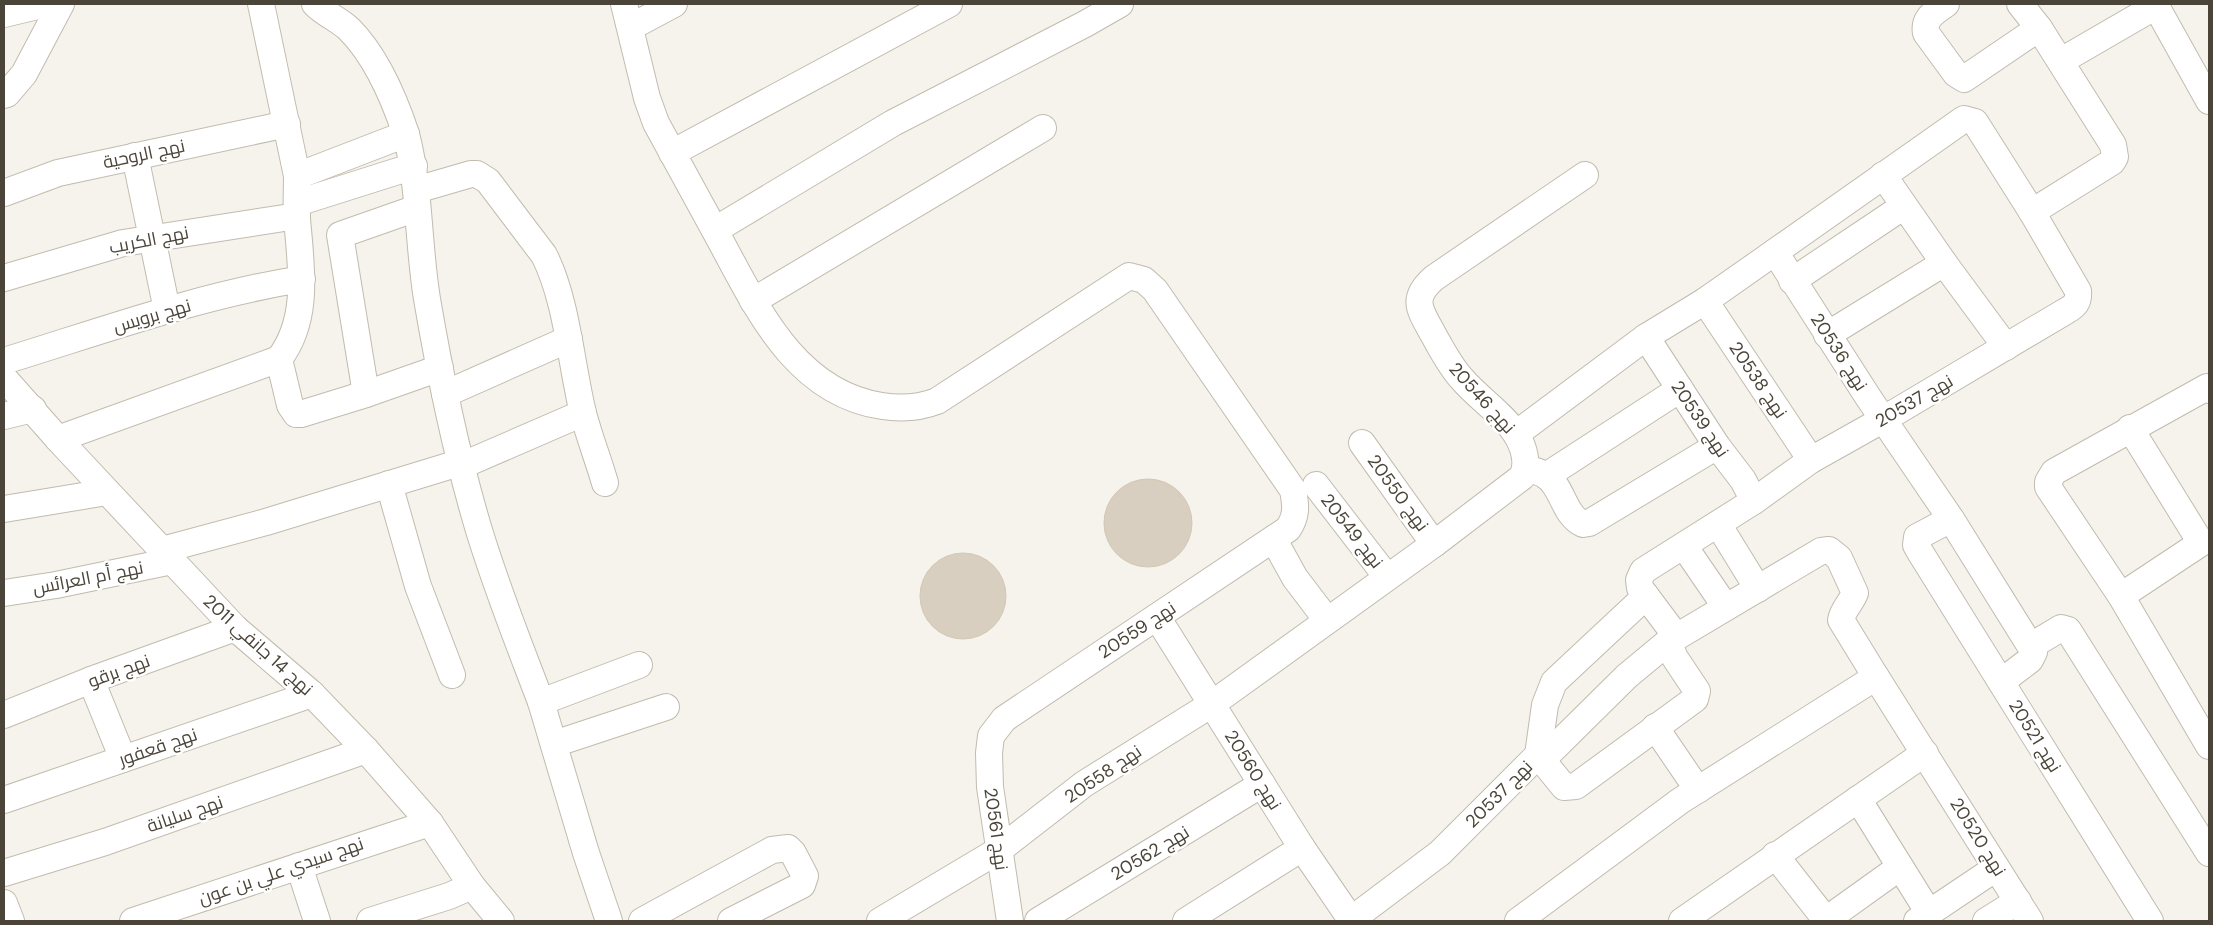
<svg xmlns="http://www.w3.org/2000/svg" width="2213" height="925" viewBox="0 0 2213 925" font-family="'DM Sans',Cairo,sans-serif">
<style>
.building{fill:#d8cfc1;stroke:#d3c7b4}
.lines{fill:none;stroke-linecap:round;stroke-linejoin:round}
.minor-casing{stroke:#c2bbae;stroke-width:28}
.minor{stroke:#fff;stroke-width:26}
.labels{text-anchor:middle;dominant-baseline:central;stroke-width:5;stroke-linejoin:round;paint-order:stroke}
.street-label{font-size:18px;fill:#4b4439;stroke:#fff}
</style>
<rect width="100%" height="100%" fill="#f6f3ec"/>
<!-- building -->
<g class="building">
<circle cx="1148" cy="523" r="44"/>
<circle cx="963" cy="596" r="43"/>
</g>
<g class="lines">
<defs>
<g id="minor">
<polyline points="261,4 297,176"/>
<path d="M 315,4 C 325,14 338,19 349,29 C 377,57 394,98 406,134"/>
<path d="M 624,4 L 647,98 L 656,123 C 677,162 699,201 720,240 C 757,308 795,393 882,406 C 901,409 919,408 937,401 L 1129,276 L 1144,280 L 1155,290 L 1293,490 C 1296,506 1297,516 1288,529 L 1004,719 L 991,736 L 989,753 L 990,787 L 1010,921"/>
<path d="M 1946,4 C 1935,12 1923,18 1926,33 L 1956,74 L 1964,79 L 2039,28"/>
<polyline points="2020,4 2039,28 2113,145 2115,157 2112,162 2032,212"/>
<polyline points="4,14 46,4"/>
<polyline points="631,27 674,4"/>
<polyline points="2061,61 2156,6 2209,101"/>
<polyline points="4,95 7,94 24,74 61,4"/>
<polyline points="672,153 949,4"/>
<polyline points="135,156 167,310"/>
<polyline points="1883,175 1944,263 2006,347"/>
<path d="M 416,190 L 471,174 L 477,174 L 488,181 L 544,255 C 567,300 571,364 583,413 C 589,436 598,459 605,483"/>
<polyline points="4,193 58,173 287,124"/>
<polyline points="297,203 414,166"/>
<polyline points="715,230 893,123 1085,24 1120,4"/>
<polyline points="4,278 123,243 297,216"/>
<polyline points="1792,281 1904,206"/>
<polyline points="753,301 1043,128"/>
<polyline points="1705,301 1811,460"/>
<polyline points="1827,335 1944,263"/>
<polyline points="1646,337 1717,446 1743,480 1754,501"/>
<polyline points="279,359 290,405 296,414 301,414 366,394 440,368"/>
<path d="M 4,361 C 102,331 201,295 302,279"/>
<polyline points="4,378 58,439 235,628 312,694 366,750 430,823 472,886 501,921"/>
<polyline points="2209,390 2207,387 2054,472 2048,482 2048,487 2121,596 2209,746"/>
<polyline points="366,394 340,235 417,208"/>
<polyline points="445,394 569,339"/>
<polyline points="4,416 33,409"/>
<polyline points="1516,434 1646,337 1705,301 1775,252 1868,397 1951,519 2034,652 2030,660 2001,682"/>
<path d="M 58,439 L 279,359 C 310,319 301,266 297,219 C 296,205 297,190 297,176 L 406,134 C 420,188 418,244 427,299 C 440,375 456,453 478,527 C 496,587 519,644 541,702 L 639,665"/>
<polyline points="1362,443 1434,544"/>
<polyline points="463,465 583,413"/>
<path d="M 1526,468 C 1532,470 1540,472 1545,475 C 1563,486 1563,515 1583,524 L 1589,523 L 1717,446"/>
<polyline points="1546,476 1680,389"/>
<polyline points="389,484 418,586 452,675"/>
<polyline points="1316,485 1387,577"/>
<polyline points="4,509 107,492"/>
<polyline points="1951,519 1917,537 1916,545 1920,552 2150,921"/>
<polyline points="1718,524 1758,589"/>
<polyline points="1274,540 1295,578 1327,620"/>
<polyline points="1684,546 1725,606"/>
<polyline points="162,550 266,522 462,462"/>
<polyline points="4,593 56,585 172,561"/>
<polyline points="2121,596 2201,543 2130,428"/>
<polyline points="1157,617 1302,848 1352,921"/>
<path d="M 1676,636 L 1640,588 L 1639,580 L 1643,571 L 1754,501 L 1811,460 L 1884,419 L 2066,311 C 2075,306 2079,302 2078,291 L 2032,212 L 1975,122 L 1964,119 L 1775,252"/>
<polyline points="2031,646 2061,628 2068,630 2209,853"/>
<polyline points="1876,677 2030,921"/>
<polyline points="91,680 123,759"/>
<polyline points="541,702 586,853 609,921"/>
<polyline points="4,715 91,680 235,628"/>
<polyline points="1655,727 1698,790"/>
<polyline points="554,744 666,707"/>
<polyline points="1538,755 1564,787 1576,786 1695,699 1697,691 1675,658 1668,642"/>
<polyline points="1858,799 1929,913"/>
<polyline points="4,800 312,694"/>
<polyline points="1775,855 1826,920 1824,921"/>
<polyline points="299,866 317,921"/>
<polyline points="4,873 105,842 366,750"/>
<polyline points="4,903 11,921"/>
<polyline points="1351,920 1440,853 1538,755 1545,705 1554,682 1646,596"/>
<polyline points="1826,920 1900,867"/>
<polyline points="133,921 430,823"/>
<polyline points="370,921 449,896 472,886"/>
<polyline points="642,921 772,850 788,848 793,853 805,876 802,885 731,921"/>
<path d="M 880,921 L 999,850 L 1084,784 L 1212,704 L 1434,544 L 1522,477 C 1529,464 1524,447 1516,434 C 1504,415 1477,397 1462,379 C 1450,366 1442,350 1433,334 C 1420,310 1410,299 1434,278 L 1585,175"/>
<polyline points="1038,921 1262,784"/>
<polyline points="1186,921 1302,848"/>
<path d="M 1518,921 L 1680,801 L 1876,677 L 1841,620 C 1843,609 1851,603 1855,593 L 1839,558 L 1829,550 L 1821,551 L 1668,642 L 1627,676 L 1543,759"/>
<polyline points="1682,921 1925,753"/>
<polyline points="1917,921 1996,868"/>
<polyline points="1986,921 2018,901"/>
</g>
</defs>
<!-- minor casing -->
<use href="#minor" class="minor-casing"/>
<!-- minor -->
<use href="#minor" class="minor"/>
</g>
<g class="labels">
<!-- street labels -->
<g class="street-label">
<text transform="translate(144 154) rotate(-12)">نهج الروحية</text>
<text transform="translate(149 240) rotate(-11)">نهج الكريب</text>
<text transform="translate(152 316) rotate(-16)">نهج برويس</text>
<text transform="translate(1839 352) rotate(57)">نهج 20536</text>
<text transform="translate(1758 380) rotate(56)">نهج 20538</text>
<text transform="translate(1482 398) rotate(48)">نهج 20546</text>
<text transform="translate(1914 401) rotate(-30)">نهج 20537</text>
<text transform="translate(1700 419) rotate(56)">نهج 20539</text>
<text transform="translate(1398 493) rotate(54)">نهج 20550</text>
<text transform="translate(1352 531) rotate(52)">نهج 20549</text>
<text transform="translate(88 578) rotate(-11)">نهج أم العرائس</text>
<text transform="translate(1137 630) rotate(-33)">نهج 20559</text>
<text transform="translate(258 645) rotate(42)">نهج 14 جانفي 2011</text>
<text transform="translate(119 671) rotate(-20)">نهج برقو</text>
<text transform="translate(2035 736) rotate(58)">نهج 20521</text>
<text transform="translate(158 747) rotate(-19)">نهج قعفور</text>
<text transform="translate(1253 770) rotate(58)">نهج 20560</text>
<text transform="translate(1103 774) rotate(-34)">نهج 20558</text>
<text transform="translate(1499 794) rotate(-45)">نهج 20537</text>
<text transform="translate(185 814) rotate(-19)">نهج سليانة</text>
<text transform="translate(996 829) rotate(82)">نهج 20561</text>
<text transform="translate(1978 837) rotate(58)">نهج 20520</text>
<text transform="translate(1150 853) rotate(-31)">نهج 20562</text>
<text transform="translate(281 871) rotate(-19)">نهج سيدي علي بن عون</text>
</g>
</g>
<!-- border -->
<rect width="2213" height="925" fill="none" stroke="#4b4439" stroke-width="10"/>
</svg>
